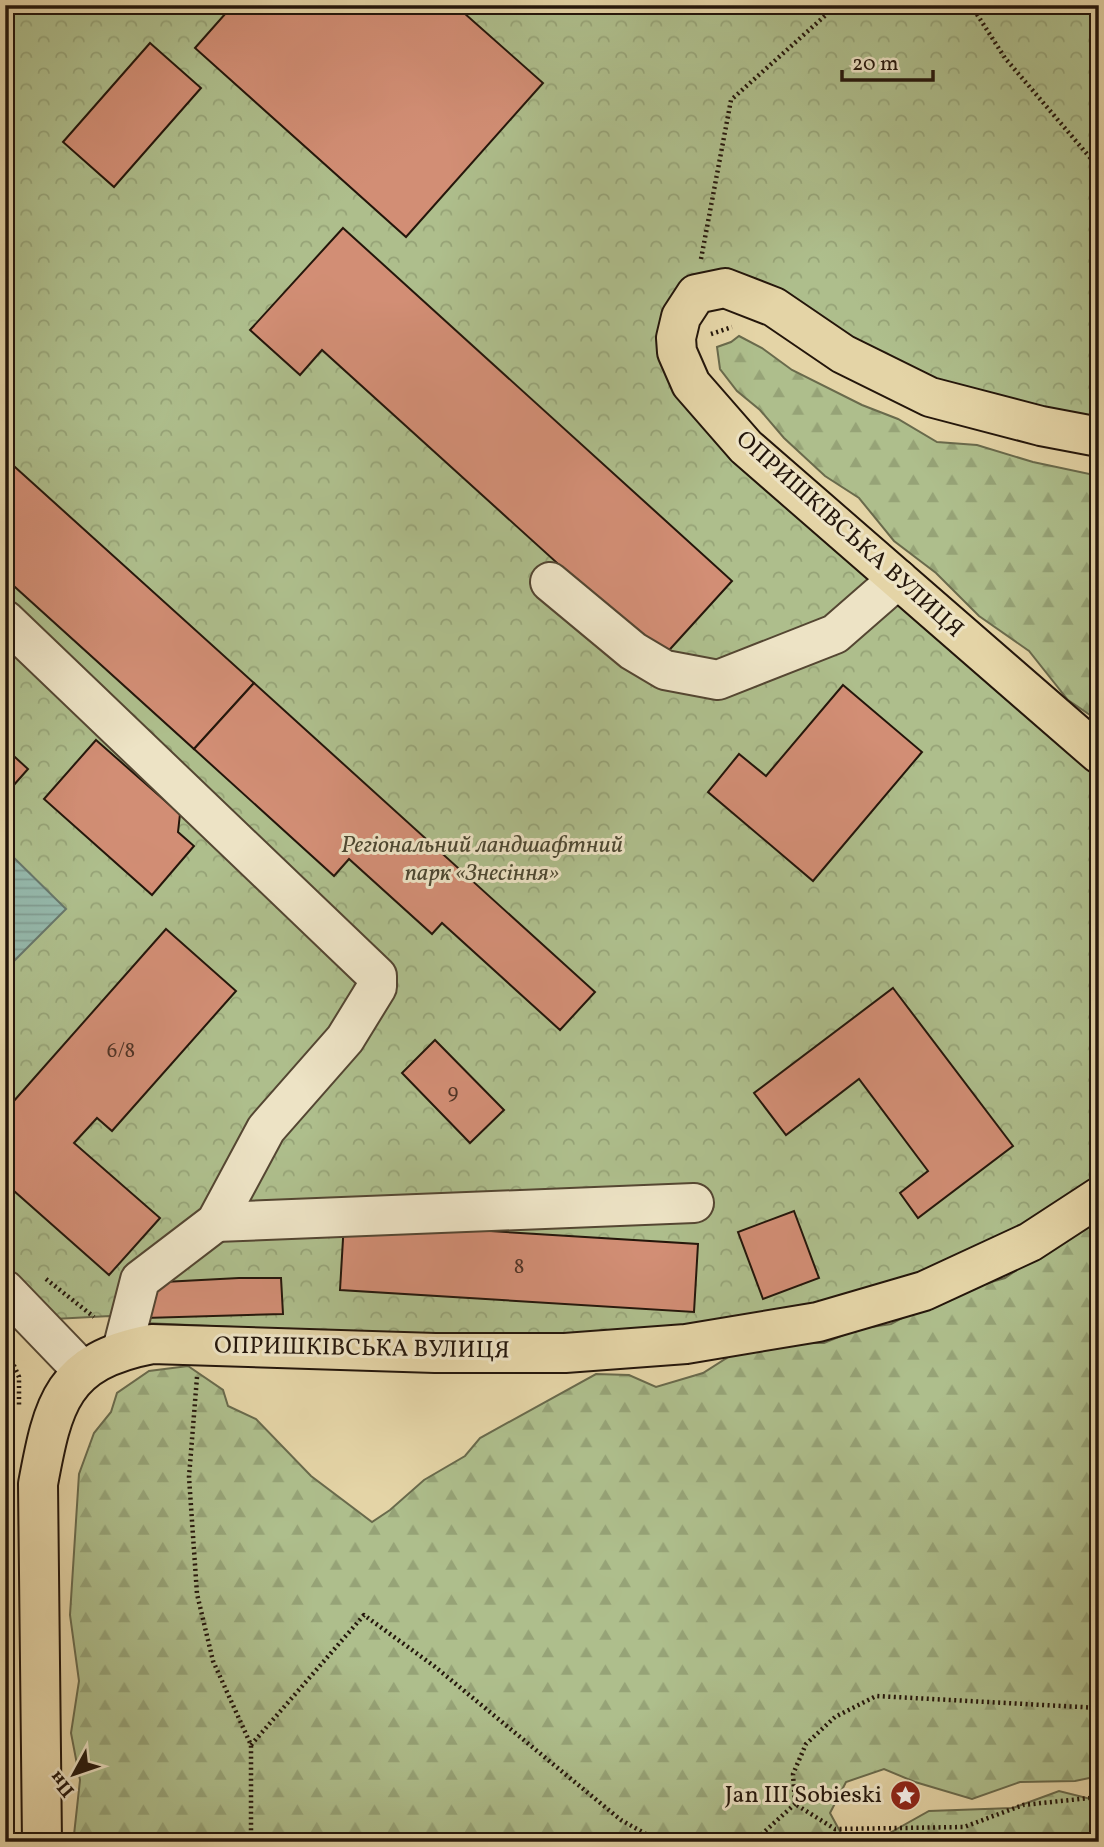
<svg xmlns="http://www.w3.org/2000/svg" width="1104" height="1847" viewBox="0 0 1104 1847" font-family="Vollkorn,serif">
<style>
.forest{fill:url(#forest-firs);stroke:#696a4c;stroke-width:2}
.park{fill:url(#park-crowns);stroke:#696a4c;stroke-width:2}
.water{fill:url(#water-rules);stroke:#68776b;stroke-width:2}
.building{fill:#d28e75;stroke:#24160b;stroke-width:2}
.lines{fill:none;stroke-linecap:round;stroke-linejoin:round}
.minor-casing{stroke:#544632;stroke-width:42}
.major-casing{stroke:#24160b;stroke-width:42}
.path{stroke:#24160b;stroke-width:4.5;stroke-dasharray:2 3.5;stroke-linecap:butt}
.minor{stroke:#ede3c5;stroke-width:38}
.major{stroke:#e4d4a6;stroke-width:38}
.labels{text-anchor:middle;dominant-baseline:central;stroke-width:6;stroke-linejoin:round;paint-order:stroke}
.number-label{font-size:21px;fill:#503426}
.street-label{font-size:24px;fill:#24160b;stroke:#ede3c5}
.park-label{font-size:24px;font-style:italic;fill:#4d4832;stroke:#ede3c5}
.poi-label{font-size:24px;fill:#24160b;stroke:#ede3c5;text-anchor:end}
</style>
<defs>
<pattern id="forest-firs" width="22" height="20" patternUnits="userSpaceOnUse" patternTransform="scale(1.75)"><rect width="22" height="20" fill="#aebe8c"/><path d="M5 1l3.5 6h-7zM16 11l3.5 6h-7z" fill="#96a377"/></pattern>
<pattern id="park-crowns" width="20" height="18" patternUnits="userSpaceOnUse" patternTransform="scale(1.75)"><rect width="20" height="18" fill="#aebe8c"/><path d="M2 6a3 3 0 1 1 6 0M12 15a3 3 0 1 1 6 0" fill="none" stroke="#96a377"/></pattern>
<pattern id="water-rules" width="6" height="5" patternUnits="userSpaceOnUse" patternTransform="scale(1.75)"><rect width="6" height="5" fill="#95b8ab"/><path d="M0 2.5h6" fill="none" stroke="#809d92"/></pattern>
</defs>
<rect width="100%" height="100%" fill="#e4d4a6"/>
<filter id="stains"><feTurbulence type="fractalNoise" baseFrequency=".00286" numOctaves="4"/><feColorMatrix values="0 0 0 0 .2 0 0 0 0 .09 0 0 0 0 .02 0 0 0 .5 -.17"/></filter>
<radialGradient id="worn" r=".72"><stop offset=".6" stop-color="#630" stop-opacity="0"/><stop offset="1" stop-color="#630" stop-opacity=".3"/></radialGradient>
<!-- forest -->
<g class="forest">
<polygon points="739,336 762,348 792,370 862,405 898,419 937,442 977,445 1033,462 1099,476 1099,721 1068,700 1029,651 979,616 936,573 894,541 859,498 825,476 784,438 760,410 737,391 720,369 717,347 731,342"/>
<polygon points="1099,1222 1099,1776 1075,1781 1020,1782 972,1799 915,1782 884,1769 846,1782 830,1813 842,1835 886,1835 929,1811 1013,1808 1059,1791 1099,1801 1099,1842 76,1842 74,1835 80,1780 71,1733 79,1681 70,1615 79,1474 94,1433 111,1412 117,1393 149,1371 188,1366 223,1390 228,1406 256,1419 311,1476 372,1522 390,1510 424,1480 465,1456 480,1438 596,1374 629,1375 656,1387 703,1373 744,1347 790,1343 824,1343 858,1329 891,1324 943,1296 1005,1278 1060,1240"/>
</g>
<!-- park -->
<polygon class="park" points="5,5 1099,5 1099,423 908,374 754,278 710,276 664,341 1099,768 1099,1187 962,1264 790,1319 559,1335 344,1332 145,1323 110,1316 54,1319 5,1271"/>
<!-- water -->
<polygon class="water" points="5,849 66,909 5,970"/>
<!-- building -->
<g class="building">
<polygon points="233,5 455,5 543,83 406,237 195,48"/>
<polygon points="150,43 201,88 114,187 63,142"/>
<polygon points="343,228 732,581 662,658 322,350 300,375 250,330"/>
<polygon points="5,458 254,683 194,749 5,578"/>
<polygon points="254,683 595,992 560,1030 442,923 432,934 349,859 334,876 194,749"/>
<polygon points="843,685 922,752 813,881 708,792 739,754 766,776"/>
<polygon points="96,740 180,814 178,832 194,846 152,895 44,799"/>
<polygon points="5,748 28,769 5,795"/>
<polygon points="166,929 236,991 112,1131 97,1118 74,1143 160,1218 109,1275 5,1183 5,1111"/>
<polygon points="893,988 1013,1146 918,1218 900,1193 928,1171 859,1079 786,1135 754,1093"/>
<polygon points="435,1040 504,1110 470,1143 402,1073"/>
<polygon points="794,1211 819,1278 763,1299 738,1232"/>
<polygon points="344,1222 698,1244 694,1312 340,1290"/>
<polygon points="239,1278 281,1278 283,1314 145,1318 145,1283"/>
</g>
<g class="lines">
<defs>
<g id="minor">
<polyline points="550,582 633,651 665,670 718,680 835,634 898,579"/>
<polyline points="5,620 377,976 377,987 345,1039 266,1129 216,1222 140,1280 122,1350"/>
<polyline points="216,1222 694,1203"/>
<polyline points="5,1290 83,1371"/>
</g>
<g id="major">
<polyline points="1099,437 1041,426 930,397 843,354 774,307 725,288 696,294 681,317 676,338 677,352 691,384 746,447 1099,754"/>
<path d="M 42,1842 L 38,1484 C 53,1403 62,1361 152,1344 L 435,1353 L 565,1353 L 686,1344 L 818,1322 L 924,1291 L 1030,1242 L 1099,1197"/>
</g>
</defs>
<!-- minor casing -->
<use href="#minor" class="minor-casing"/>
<!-- major casing -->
<use href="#major" class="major-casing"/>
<!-- path -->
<g class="path">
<polyline points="971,5 1005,58 1099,168"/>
<polyline points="1093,5 1099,14"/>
<polyline points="701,259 731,100 837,5"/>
<polyline points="711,334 732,327"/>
<polyline points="46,1279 94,1317"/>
<polyline points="5,1345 19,1377 19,1407"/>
<polyline points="197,1377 189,1477 197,1594 213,1661 251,1745 251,1842"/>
<polyline points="1099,1708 876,1696 835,1717 806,1744 793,1774 795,1804 835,1829 964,1827 1023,1805 1099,1797"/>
<polyline points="251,1745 364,1615 434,1666 621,1820 660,1842"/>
<polyline points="753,1842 795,1804"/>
</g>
<!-- minor -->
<use href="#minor" class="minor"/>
<!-- major -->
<use href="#major" class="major"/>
</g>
<!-- icons -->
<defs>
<symbol id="sight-disc" viewBox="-11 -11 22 22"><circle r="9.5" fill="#8f2418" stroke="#ede3c5"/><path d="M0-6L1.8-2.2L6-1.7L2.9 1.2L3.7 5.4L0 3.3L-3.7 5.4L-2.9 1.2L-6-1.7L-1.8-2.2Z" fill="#fff"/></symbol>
</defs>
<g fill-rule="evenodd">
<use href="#sight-disc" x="888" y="1778" width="35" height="35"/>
</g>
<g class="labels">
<!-- number labels -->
<g class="number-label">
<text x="121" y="1051">6/8</text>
<text x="453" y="1092">9</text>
<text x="519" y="1267">8</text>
</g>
<!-- street labels -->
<g class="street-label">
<text transform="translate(849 535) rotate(42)">ОПРИШКІВСЬКА ВУЛИЦЯ</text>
<text transform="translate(362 1349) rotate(1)">ОПРИШКІВСЬКА ВУЛИЦЯ</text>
</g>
<!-- park labels -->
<g class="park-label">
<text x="482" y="846">Регіональний ландшафтний<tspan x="482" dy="28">парк «Знесіння»</tspan></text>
</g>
<!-- poi labels -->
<g class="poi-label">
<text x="882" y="1796">Jan III Sobieski</text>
</g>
</g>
<!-- margin -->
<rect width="1104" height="1847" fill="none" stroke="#e4d4a6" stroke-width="28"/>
<rect x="7" y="7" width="1090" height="1833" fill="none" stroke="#24160b" stroke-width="3.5"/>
<rect x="14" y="14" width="1076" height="1819" fill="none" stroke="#24160b" stroke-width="2"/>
<!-- north arrow -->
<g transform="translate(74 1774) rotate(230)" stroke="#ede3c5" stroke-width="5" paint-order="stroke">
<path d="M0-5L12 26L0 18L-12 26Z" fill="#24160b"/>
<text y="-10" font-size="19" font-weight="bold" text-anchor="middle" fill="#24160b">Пн</text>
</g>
<!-- scale -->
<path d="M842 70v10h91v-10" fill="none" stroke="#24160b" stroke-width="3.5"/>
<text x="852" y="70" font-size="21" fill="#24160b" stroke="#ede3c5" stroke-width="5" paint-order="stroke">20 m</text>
<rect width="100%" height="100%" filter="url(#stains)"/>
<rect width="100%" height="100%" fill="url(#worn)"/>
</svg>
